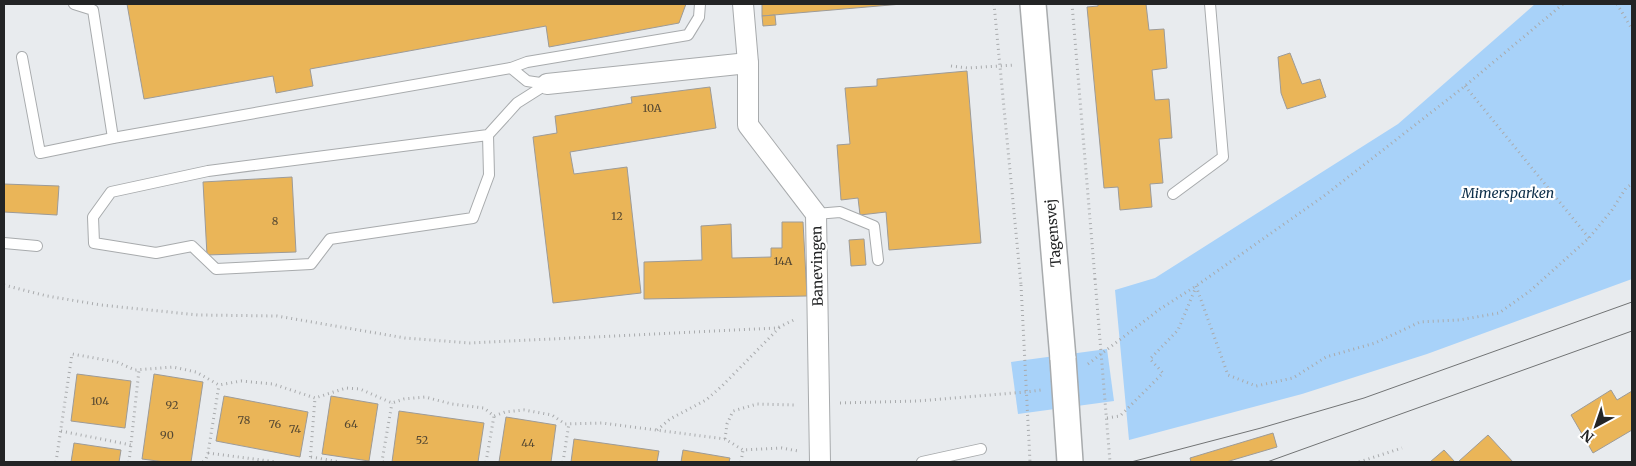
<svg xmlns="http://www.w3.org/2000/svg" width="1636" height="466" viewBox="0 0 1636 466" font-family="Merriweather,serif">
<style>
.green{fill:#a8d2f9}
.building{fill:#eab558;stroke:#9d9b98}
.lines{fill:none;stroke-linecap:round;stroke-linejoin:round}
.service-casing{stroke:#a8abad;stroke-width:12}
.minor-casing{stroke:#a8abad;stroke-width:22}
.tertiary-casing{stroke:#a8abad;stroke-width:28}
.path{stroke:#a9abad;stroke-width:3;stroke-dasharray:1 4;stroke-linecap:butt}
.service{stroke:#fff;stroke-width:10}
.minor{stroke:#fff;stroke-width:20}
.tertiary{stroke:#fff;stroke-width:25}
.tram{stroke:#727475;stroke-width:1}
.tertiary-bridge-casing{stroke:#a8abad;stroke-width:28;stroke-linecap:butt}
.path-bridge{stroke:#a9abad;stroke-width:3;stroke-dasharray:1 4;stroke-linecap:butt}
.tertiary-bridge{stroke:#fff;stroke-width:25}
.labels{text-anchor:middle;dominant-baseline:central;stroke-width:4.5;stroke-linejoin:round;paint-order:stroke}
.number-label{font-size:11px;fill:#554832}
.park-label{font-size:14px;font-style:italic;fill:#0b2d48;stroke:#fff}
.street-label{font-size:14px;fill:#232425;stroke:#fff}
</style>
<rect width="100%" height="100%" fill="#e8ebee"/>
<!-- green -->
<g class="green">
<polygon points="1535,4 1632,4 1632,279 1427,354 1302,394 1129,440 1115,290 1155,278 1398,124"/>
<polygon points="1107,349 1114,401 1018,414 1011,362"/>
</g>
<!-- building -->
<g class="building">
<polygon points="127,4 686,4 679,23 549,47 546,26 310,69 313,86 276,93 273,76 144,99"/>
<polygon points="762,4 902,4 762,16"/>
<polygon points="1098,4 1146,4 1149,30 1164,29 1167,68 1152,70 1155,100 1169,99 1172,138 1159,139 1163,183 1150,184 1152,207 1120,210 1118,187 1104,188 1087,7 1098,6"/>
<polygon points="775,15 776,25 763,26 762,16"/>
<polygon points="1290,53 1302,84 1320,79 1326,97 1287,109 1281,93 1278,57"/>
<polygon points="967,71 981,243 889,250 886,212 860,215 858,198 841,200 837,145 850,144 845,88 877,86 877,79"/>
<polygon points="710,87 716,128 570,152 574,174 627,167 641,293 553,303 533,137 557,133 555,116 632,103 631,97"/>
<polygon points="292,177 296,252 207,255 203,182"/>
<polygon points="4,184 59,186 57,215 4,212"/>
<polygon points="782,222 803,222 807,296 644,299 644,262 702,260 701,226 731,224 732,258 771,257 771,248 782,248"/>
<polygon points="864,239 866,265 851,266 849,240"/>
<polygon points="77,374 131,381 125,428 71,421"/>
<polygon points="154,374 203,382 191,462 165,462 142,459"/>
<polygon points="1611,390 1617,400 1632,391 1632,430 1593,453 1571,415"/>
<polygon points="224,396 308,412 300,457 216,441"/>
<polygon points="331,396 378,404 369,461 322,454"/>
<polygon points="399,411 484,423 478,462 392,462"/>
<polygon points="506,417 556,425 551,462 499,462"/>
<polygon points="1273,433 1277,447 1226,462 1191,462 1190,458"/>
<polygon points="1488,435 1513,462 1458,462"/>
<polygon points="574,439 659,451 657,462 571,462"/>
<polygon points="74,443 121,450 119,462 71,462"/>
<polygon points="683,450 730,458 729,462 681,462"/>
<polygon points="1444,450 1455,462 1430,462"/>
</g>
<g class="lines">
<defs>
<g id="service">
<polyline points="22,57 40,153 113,138 93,10 74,4"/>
<polyline points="511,68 527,62 688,35 699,17 700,4"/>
<polyline points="488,135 489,175 473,218 330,239 311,264 216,269 192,246 156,253 94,243 93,217 111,192 208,171 488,135 517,103 547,84"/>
<polyline points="113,138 511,68 527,81 547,84"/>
<polyline points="1173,194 1223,157 1210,4"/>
<polyline points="816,214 840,212 874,226 878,260"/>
<polyline points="4,243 37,246"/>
<polyline points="922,462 981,449"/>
</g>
<g id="minor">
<polyline points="743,4 748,63 748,125 816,214 820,462"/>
<polyline points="547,84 748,63"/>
</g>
<polyline id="tertiary" points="1033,4 1063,359"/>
</defs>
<!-- service casing -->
<use href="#service" class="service-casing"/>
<!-- minor casing -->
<use href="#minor" class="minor-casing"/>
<!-- tertiary casing -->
<use href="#tertiary" class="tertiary-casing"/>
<!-- path -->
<g class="path">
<polyline points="994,4 1021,285"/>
<polyline points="1072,4 1095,279"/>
<polyline points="1617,4 1632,29"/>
<polyline points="951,66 968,68 1015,65"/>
<polyline points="1465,86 1589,238"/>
<polyline points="4,285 47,296 101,305 198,315 277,316 405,338 470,343 777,328 796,319"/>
<polyline points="1196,286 1228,375 1256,386 1293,378 1326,357 1375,343 1420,322 1459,320 1499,313 1530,291 1589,238 1612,210 1626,188 1632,184"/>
<polyline points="1088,364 1160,309 1196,286 1324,196 1465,86 1563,4"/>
<polyline points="840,403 918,401 1026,392 1041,390"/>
<polyline points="1107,418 1120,416 1163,373 1150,359 1178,330 1196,287"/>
<polyline points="657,430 670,419 706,400 722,386 780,327"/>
<polyline points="61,431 131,445"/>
<polyline points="725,439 727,424 733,411 757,404 797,405"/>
<polyline points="208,453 277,462"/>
<polyline points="311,457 340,462"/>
<polyline points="56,462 72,354 117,362 135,370 173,367 196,372 219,385 241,381 273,384 315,398 346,388 360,389 392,403 404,399 425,397 452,404 484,408 494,416 505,412 524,410 552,415 565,424 602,423 725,439 743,450 782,448 798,451"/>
<polyline points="129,462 139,370"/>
<polyline points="203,462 206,459 208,453 219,385"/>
<polyline points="310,462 315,398"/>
<polyline points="383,462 382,461 392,403"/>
<polyline points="486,462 494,416"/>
<polyline points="563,462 569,423"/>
<polyline points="741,462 743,450"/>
<polyline points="1359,462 1402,448"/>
</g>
<!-- service -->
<use href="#service" class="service"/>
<!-- minor -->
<use href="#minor" class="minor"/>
<!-- tertiary -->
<use href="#tertiary" class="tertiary"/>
<!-- tram -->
<g class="tram">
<polyline points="1131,462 1261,428 1364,398 1632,302"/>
<polyline points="1267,462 1632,331"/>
</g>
<defs>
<polyline id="tertiary-bridge" points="1063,359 1070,462"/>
</defs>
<!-- tertiary-bridge casing -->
<use href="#tertiary-bridge" class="tertiary-bridge-casing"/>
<!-- path-bridge -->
<g class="path-bridge">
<polyline points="1095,279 1110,462"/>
<polyline points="1021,285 1030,462"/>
</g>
<!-- tertiary-bridge -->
<use href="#tertiary-bridge" class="tertiary-bridge"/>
</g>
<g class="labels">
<!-- number labels -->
<g class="number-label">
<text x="652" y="108">10A</text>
<text x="617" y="216">12</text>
<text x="275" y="221">8</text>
<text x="783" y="261">14A</text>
<text x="100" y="401">104</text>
<text x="172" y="405">92</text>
<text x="244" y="420">78</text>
<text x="275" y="424">76</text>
<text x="351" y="424">64</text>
<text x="295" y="429">74</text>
<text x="167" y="435">90</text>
<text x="422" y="440">52</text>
<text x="528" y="443">44</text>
</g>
<!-- park labels -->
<g class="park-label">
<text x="1508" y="193">Mimersparken</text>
</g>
<!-- street labels -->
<g class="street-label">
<text transform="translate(1053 233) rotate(-95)">Tagensvej</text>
<text transform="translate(817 266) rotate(-91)">Banevingen</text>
</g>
</g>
<!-- border -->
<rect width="1636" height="466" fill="none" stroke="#232425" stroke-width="10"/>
<!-- north arrow -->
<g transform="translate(1596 426) rotate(220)" stroke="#ffffff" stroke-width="4" paint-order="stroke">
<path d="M0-4L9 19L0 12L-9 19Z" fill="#232425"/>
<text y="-8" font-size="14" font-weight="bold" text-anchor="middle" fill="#232425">N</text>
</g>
</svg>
